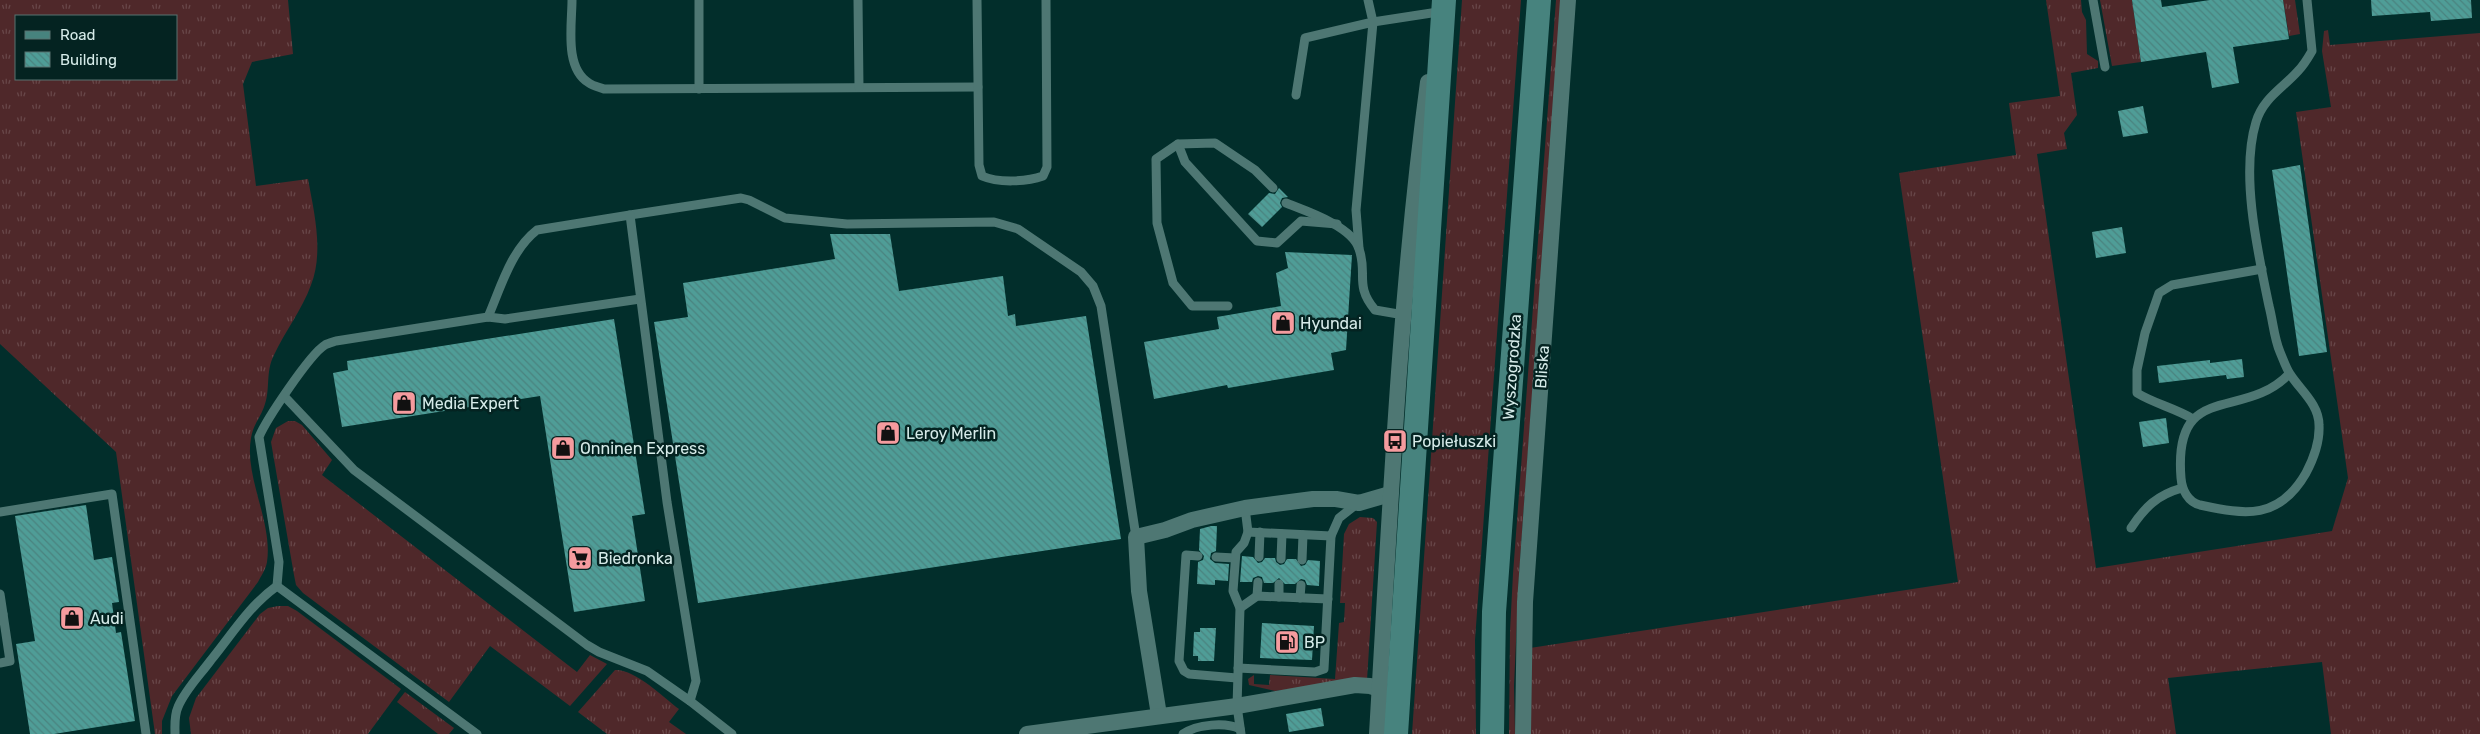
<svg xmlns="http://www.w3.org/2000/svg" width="2480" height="734" viewBox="0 0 2480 734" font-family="Rubik,sans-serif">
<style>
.grass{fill:url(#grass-tufts);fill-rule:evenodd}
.building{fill:url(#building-back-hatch)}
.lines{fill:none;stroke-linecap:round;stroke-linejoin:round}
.lane{stroke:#4e7773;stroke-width:9}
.street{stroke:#4e7773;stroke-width:16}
.secondary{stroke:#47837e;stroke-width:24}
.labels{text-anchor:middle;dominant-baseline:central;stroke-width:5;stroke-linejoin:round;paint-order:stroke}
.poi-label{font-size:16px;fill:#d6ebe9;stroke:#042321;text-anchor:start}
.street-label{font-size:16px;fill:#d6ebe9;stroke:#042321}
</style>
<defs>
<pattern id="grass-tufts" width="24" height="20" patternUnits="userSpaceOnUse" patternTransform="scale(1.25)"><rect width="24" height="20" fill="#4f282a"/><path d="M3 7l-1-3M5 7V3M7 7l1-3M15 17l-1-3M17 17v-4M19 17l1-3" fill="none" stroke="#684749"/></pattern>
<pattern id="building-back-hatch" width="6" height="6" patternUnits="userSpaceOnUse" patternTransform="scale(1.25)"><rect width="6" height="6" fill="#4f9d97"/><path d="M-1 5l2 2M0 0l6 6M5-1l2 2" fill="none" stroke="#4a837f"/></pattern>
</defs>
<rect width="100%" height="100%" fill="#022e2b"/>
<!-- grass -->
<g class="grass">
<path d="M 0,0 L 288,0 L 293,54 L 252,62 L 243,84 L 256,186 L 308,179 C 314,212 324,252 311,285 C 302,310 285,331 274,355 C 265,372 271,390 264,407 C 260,418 253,425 251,438 C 244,477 273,522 267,562 C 266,569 261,576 258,582 L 172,696 L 162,721 L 162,734 L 155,734 L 116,452 L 0,344 ZM 16,16 L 176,16 L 176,79 L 16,79 Z"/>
<polygon points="1462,0 1521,0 1475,640 1476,734 1412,734"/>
<polygon points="1556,0 1561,0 1519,575 1514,686 1515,734 1509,734 1510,631 1513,574"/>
<polygon points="2046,0 2081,0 2082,12 2086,20 2087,54 2098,61 2098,68 2071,73 2077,115 2064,133 2067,149 2037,154 2096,568 2332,531 2348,478 2296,112 2331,107 2322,51 2324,31 2328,30 2330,45 2480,33 2480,734 2331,734 2322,662 2168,678 2176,734 1531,734 1530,648 1958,582 1899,173 2016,155 2009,103 2060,96"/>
<polygon points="2100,0 2132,0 2141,62 2112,66"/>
<polygon points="2283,0 2295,0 2300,34 2289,36"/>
<polygon points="288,421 295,421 302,425 332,460 322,475 577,672 590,655 607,664 570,706 490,646 449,702 303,593 296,585 294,575 271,442 276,428"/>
<polygon points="1360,517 1373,518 1377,522 1367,680 1275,691 1249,685 1248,679 1254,675 1254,684 1269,685 1270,675 1335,679 1339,623 1344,622 1345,603 1340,603 1344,534 1349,524"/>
<polygon points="278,606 288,606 297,611 401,689 368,734 191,734 189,718 196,698 260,614 268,608"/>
<path d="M 615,670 C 635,669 663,697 679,709 L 669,722 L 686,734 L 607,734 L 578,712 Z"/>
<polygon points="405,692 454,728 449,734 438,734 397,702"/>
</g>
<!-- building -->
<g class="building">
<polygon points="2132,0 2161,0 2162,7 2210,0 2283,0 2289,39 2233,47 2239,83 2212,88 2206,52 2141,62"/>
<polygon points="2371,0 2471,0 2472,18 2431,21 2430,12 2372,16"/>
<polygon points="2143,106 2148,133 2123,137 2118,111"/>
<polygon points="2300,165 2327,352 2299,356 2272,170"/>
<polygon points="1279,188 1288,197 1282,198 1280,203 1282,207 1262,227 1248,214 1269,193 1275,194"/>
<polygon points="2122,227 2126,253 2096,258 2092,232"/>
<polygon points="830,234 890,234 899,291 1003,276 1008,316 1015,314 1016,326 1086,316 1121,539 698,603 654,322 688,317 683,283 835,259"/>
<polygon points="1285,252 1352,255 1346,350 1331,353 1334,370 1228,388 1227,385 1154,399 1144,342 1219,329 1217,317 1281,306 1276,273 1288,268"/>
<polygon points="614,319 645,514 632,516 645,601 574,612 540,396 342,427 333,373 348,370 347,361"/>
<polygon points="2242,359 2244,377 2227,379 2226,375 2159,383 2157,366 2210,360 2210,363"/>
<polygon points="2166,418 2169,443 2143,447 2139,422"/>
<polygon points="86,505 94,560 112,557 119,602 112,603 116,633 121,632 135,721 54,734 30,734 16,644 35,641 15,516"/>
<polygon points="1211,526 1217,526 1216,551 1211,553 1210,559 1215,563 1229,564 1228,581 1215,580 1215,585 1197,584 1198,562 1203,560 1204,556 1199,550 1200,529"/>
<polygon points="1242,556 1253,557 1258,563 1262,562 1265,558 1275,558 1276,562 1280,565 1284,564 1287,559 1296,559 1301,566 1305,565 1308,560 1320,561 1319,586 1307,585 1305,580 1301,579 1295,584 1285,584 1279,578 1273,583 1264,583 1262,577 1258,576 1253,578 1252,582 1240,582"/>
<polygon points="1262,623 1314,626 1312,660 1260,658"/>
<polygon points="1200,628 1216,628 1214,661 1198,661 1198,656 1193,656 1194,632 1200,632"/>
<polygon points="1321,708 1324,726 1289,732 1286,714"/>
</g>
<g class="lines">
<!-- lane -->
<g class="lane">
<path d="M 572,0 C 572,25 564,68 589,83 C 593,86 599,87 604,89 L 978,87"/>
<polyline points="699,0 699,89"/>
<polyline points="858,0 859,87"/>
<path d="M 977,0 L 979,165 L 982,176 C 998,183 1026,182 1043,176 L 1047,167 L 1046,0"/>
<polyline points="2093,0 2105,67"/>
<polyline points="1296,95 1305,38 1373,22 1368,0"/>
<polyline points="1178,144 1185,162 1257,241 1277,243 1301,221 1337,224"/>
<path d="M 1286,203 C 1306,211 1352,226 1359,249 C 1368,274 1354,285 1375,310 L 1404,315"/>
<polyline points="630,215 741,198 749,200 785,218 847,224 994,222 1018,229 1081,272 1093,286 1101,306 1136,537"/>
<polyline points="1359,248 1356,210 1373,22 1438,12"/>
<polyline points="1228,306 1192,306 1173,283 1157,223 1156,159 1178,144 1215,143 1255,170 1273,188"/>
<path d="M 488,317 C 501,287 511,250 537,230 L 630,215 L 667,502 L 696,681 L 690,701 L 732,734"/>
<path d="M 2289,374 C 2243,422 2173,379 2181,478 C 2182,490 2188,502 2200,505 C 2246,515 2279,520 2306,473 C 2314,458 2320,443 2319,425 C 2319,404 2300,390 2290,374 C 2286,368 2283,359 2280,352 C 2274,338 2273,321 2269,306 C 2258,253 2240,174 2256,122 C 2263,98 2283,88 2298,71 C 2304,65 2308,58 2312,51 L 2307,0"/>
<polyline points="285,397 354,470 587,645 599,652 647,671 690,701"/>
<path d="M 2193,419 C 2175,408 2155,404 2137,393 L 2137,370 L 2145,333 L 2159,293 L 2172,285 L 2262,269"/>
<polyline points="1245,508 1248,532"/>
<polyline points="0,512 112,494 146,734"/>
<path d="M 2131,528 C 2145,507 2157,495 2182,488"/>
<polyline points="1198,556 1186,555 1179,661 1184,671 1189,674 1237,678"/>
<polyline points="1216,557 1235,558"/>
<polyline points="1259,557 1260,532"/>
<polyline points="1281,559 1282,534"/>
<polyline points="1302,560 1303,535"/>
<path d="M 277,586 L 279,562 L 259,437 C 266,420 310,354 325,345 C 328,343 333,342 336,341 L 488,317 L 505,319 L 640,299"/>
<polyline points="0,594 3,614 0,615"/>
<polyline points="1257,596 1258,582"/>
<polyline points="1279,597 1279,584"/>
<polyline points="1300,598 1301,585"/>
<polyline points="1240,608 1257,596 1328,599"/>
<polyline points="0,663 10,661 3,614"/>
<polyline points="1238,668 1315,672 1324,669 1331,536"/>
<path d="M 175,734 C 175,725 174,716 178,707 C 185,690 200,675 211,660 C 233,633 249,606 277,586 L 477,734"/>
<path d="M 1183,734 C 1197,724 1226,722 1240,729"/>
<polyline points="1241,734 1237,706 1240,608 1233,591 1236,552 1244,543 1248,532 1331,536 1339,518 1358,503"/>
</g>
<!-- street -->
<g class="street">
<polyline points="1159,715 1139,591 1136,537 1165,530 1192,520 1245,508 1313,499 1336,499 1359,503 1390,494"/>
<polyline points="1027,734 1237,706 1355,685 1370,686 1380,689"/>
<path d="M 1377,734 C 1390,516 1399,298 1428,82"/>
<polyline points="1523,734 1525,602 1568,0"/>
</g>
<!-- secondary -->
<g class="secondary">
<polyline points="1396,734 1444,0"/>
<polyline points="1492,734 1494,612 1539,0"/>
</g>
</g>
<!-- icons -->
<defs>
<symbol id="shop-square" viewBox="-11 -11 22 22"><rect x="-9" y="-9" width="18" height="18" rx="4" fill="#f59b9e" stroke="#042321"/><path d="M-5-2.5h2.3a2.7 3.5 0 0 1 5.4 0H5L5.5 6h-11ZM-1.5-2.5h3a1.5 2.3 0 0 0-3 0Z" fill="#111"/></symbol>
<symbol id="bus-square" viewBox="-11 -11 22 22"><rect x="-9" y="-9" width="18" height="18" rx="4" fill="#f59b9e" stroke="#042321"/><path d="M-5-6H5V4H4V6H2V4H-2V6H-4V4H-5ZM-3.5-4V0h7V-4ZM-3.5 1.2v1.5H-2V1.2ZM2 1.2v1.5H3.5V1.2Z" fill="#111"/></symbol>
<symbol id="supermarket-square" viewBox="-11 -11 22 22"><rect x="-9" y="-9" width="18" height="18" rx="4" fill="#f59b9e" stroke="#042321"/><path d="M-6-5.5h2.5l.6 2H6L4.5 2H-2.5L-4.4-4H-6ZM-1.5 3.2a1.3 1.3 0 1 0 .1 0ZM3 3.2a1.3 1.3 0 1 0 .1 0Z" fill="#111"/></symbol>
<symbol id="fuel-square" viewBox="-11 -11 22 22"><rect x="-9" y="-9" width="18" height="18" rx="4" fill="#f59b9e" stroke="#042321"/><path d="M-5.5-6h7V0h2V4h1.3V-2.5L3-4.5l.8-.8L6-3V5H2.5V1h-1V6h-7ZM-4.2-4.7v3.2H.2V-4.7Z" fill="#111"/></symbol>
</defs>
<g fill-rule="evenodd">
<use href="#shop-square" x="1269" y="309" width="28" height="28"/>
<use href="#shop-square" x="390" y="389" width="28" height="28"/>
<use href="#shop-square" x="874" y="419" width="28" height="28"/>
<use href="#bus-square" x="1381" y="427" width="28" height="28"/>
<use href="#shop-square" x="549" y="434" width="28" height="28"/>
<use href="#supermarket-square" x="566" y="544" width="28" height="28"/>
<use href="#shop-square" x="58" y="604" width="28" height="28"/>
<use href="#fuel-square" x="1273" y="628" width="28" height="28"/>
</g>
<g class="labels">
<!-- poi labels -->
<g class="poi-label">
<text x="1300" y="323">Hyundai</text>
<text x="422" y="403">Media Expert</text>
<text x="906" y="433">Leroy Merlin</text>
<text x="1412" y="441">Popiełuszki</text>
<text x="580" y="448">Onninen Express</text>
<text x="598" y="558">Biedronka</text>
<text x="90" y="618">Audi</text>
<text x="1304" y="642">BP</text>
</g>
<!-- street labels -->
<g class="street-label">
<text transform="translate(1512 367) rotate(-86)">Wyszogrodzka</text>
<text transform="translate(1542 367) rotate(-86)">Bliska</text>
</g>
</g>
<!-- legend -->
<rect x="15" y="15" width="162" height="65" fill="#042321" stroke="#587371"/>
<rect x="25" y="31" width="25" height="8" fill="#47837e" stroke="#587371"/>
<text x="60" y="40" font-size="15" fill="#d6ebe9">Road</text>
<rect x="25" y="52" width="25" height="15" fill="url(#building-back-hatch)" stroke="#587371"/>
<text x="60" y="65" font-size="15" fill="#d6ebe9">Building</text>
</svg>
